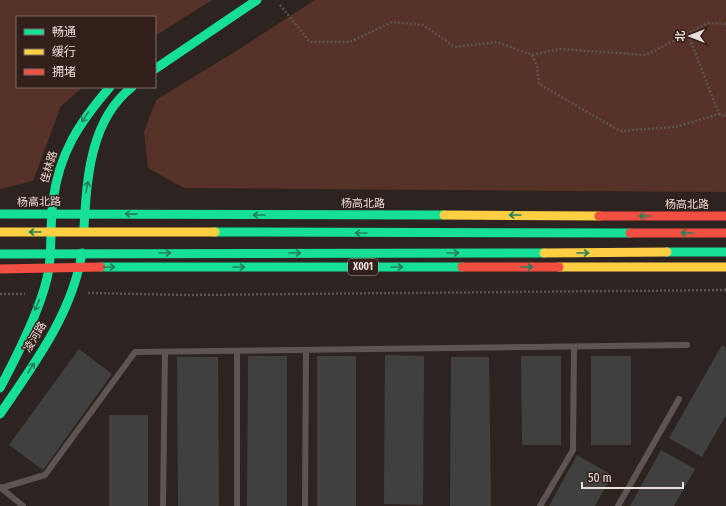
<svg xmlns="http://www.w3.org/2000/svg" width="726" height="506" viewBox="0 0 726 506" font-family="'Fira Sans Condensed','Noto Sans SC',sans-serif">
<style>
.green{fill:#573228}
.building{fill:#414041}
.lines{fill:none;stroke-linecap:round;stroke-linejoin:round}
.path{stroke:#5c5451;stroke-width:2.5;stroke-dasharray:2 2;stroke-linecap:butt}
.lane{stroke:#5e5552;stroke-width:6}
.fast{stroke:#16e098;stroke-width:9}
.slow{stroke:#ffcf43;stroke-width:9}
.jam{stroke:#f24e42;stroke-width:9}
.oneway{stroke:#24805a}
.labels{text-anchor:middle;dominant-baseline:central;stroke-width:3;stroke-linejoin:round;paint-order:stroke}
.shield{fill:#33201b;stroke:#b4a5a1;stroke-width:1}
.shield-label{font-size:10px;font-weight:bold;fill:#ecdeda}
.street-label{font-size:11px;fill:#ecdeda;stroke:#33201b}
</style>
<rect width="100%" height="100%" fill="#2d2421"/>
<!-- green -->
<g class="green">
<polygon points="0,0 212,0 155,36 155,17 17,17 17,87 83,87 61,106 33,181 0,189"/>
<polygon points="315,0 726,0 726,192 184,188 148,168 144,132 156,100 241,48"/>
</g>
<!-- building -->
<g class="building">
<polygon points="722,345 726,348 726,415 702,457 669,438"/>
<polygon points="79,349 112,374 43,470 9,445"/>
<polygon points="385,355 424,356 423,505 384,504"/>
<polygon points="248,356 287,356 287,506 247,506"/>
<rect x="317" y="356" width="39" height="150"/>
<polygon points="521,356 561,356 561,445 522,445"/>
<rect x="591" y="356" width="40" height="89"/>
<polygon points="177,357 218,357 219,506 178,506"/>
<polygon points="451,357 489,357 491,506 450,506"/>
<rect x="109" y="415" width="39" height="91"/>
<polygon points="661,450 695,469 674,506 630,506"/>
<polygon points="577,455 612,475 595,506 549,506"/>
</g>
<g class="lines">
<!-- path -->
<g class="path">
<polyline points="280,5 310,42 350,42 392,22 423,25 455,47 497,42 532,55 560,49 646,55 708,23 726,24"/>
<polyline points="532,55 537,66 539,84 620,131 675,127 719,114 688,34"/>
<polyline points="719,114 726,116"/>
<polyline points="88,293 187,295 726,290"/>
<polyline points="0,294 25,294"/>
</g>
<!-- lane -->
<g class="lane">
<polyline points="0,487 23,506"/>
<polyline points="1,488 45,475 135,352 687,345"/>
<polyline points="163,506 165,352"/>
<polyline points="237,506 237,351"/>
<polyline points="305,506 306,350"/>
<polyline points="540,506 573,450 574,347"/>
<polyline points="618,506 679,399"/>
</g>
<!-- fast -->
<g class="fast">
<polyline points="155,69 257,0"/>
<polyline points="0,214 444,215"/>
<path d="M 84,227 C 87,178 90,120 132,87"/>
<polyline points="215,232 630,233"/>
<polyline points="667,252 726,252"/>
<polyline points="0,254 544,253"/>
<polyline points="101,267 462,267"/>
<path d="M 0,388 C 17,356 44,303 49,268 C 52,246 50,223 53,201 C 59,153 79,123 110,87"/>
<path d="M 0,414 C 34,364 72,314 82,253"/>
</g>
<!-- slow -->
<g class="slow">
<polyline points="444,215 599,216"/>
<polyline points="0,232 215,232"/>
<polyline points="544,253 667,252"/>
<polyline points="559,267 726,267"/>
</g>
<!-- jam -->
<g class="jam">
<polyline points="599,216 726,216"/>
<polyline points="630,233 726,233"/>
<polyline points="462,267 559,267"/>
<polyline points="0,269 101,267"/>
</g>
</g>
<!-- one-way arrows -->
<defs><path id="oneway-shaft" d="M-6 0H5M1.5-3L5.5 0L1.5 3" fill="none" stroke-width="1.6" stroke-linecap="round" stroke-linejoin="round"/></defs>
<g class="oneway">
<use href="#oneway-shaft" transform="translate(85 117) rotate(124)"/>
<use href="#oneway-shaft" transform="translate(87 187) rotate(-79)"/>
<use href="#oneway-shaft" transform="translate(131 214) rotate(-179)"/>
<use href="#oneway-shaft" transform="translate(259 215) rotate(-180)"/>
<use href="#oneway-shaft" transform="translate(515 215) rotate(-180)"/>
<use href="#oneway-shaft" transform="translate(645 216) rotate(-180)"/>
<use href="#oneway-shaft" transform="translate(35 232) rotate(-180)"/>
<use href="#oneway-shaft" transform="translate(361 233) rotate(-180)"/>
<use href="#oneway-shaft" transform="translate(687 233) rotate(-180)"/>
<use href="#oneway-shaft" transform="translate(165 253)"/>
<use href="#oneway-shaft" transform="translate(295 253)"/>
<use href="#oneway-shaft" transform="translate(453 253)"/>
<use href="#oneway-shaft" transform="translate(583 253)"/>
<use href="#oneway-shaft" transform="translate(109 267)"/>
<use href="#oneway-shaft" transform="translate(239 267)"/>
<use href="#oneway-shaft" transform="translate(397 267)"/>
<use href="#oneway-shaft" transform="translate(527 267)"/>
<use href="#oneway-shaft" transform="translate(37 305) rotate(114)"/>
<use href="#oneway-shaft" transform="translate(31 368) rotate(-57)"/>
</g>
<g class="labels">
<!-- shield labels -->
<rect class="shield" x="348" y="259" width="30" height="16" rx="3"/>
<g class="shield-label">
<text x="363" y="267">X001</text>
</g>
<!-- street labels -->
<g class="street-label">
<text transform="translate(49 167) rotate(-74)">佳林路</text>
<text transform="translate(39 202) rotate(-1)">杨高北路</text>
<text x="363" y="203">杨高北路</text>
<text x="687" y="204">杨高北路</text>
<text transform="translate(35 337) rotate(-59)">凌河路</text>
</g>
</g>
<!-- legend -->
<rect x="16" y="16" width="140" height="72" fill="#33201b" stroke="#7d6c67"/>
<rect x="24" y="29" width="20" height="6" fill="#16e098" stroke="#7d6c67"/>
<text x="52" y="36" font-size="12" fill="#ecdeda">畅通</text>
<rect x="24" y="49" width="20" height="6" fill="#ffcf43" stroke="#7d6c67"/>
<text x="52" y="56" font-size="12" fill="#ecdeda">缓行</text>
<rect x="24" y="69" width="20" height="6" fill="#f24e42" stroke="#7d6c67"/>
<text x="52" y="76" font-size="12" fill="#ecdeda">拥堵</text>
<!-- north arrow -->
<g transform="translate(690 36) rotate(270)" stroke="#33201b" stroke-width="3" paint-order="stroke">
<path d="M0-3L7 15L0 10L-7 15Z" fill="#ecdeda"/>
<text y="-6" font-size="11" font-weight="bold" text-anchor="middle" fill="#ecdeda">北</text>
</g>
<!-- scale -->
<path d="M582 482v6h101v-6" fill="none" stroke="#ecdeda" stroke-width="2"/>
<text x="588" y="482" font-size="12" fill="#ecdeda" stroke="#33201b" stroke-width="3" paint-order="stroke">50 m</text>
</svg>
